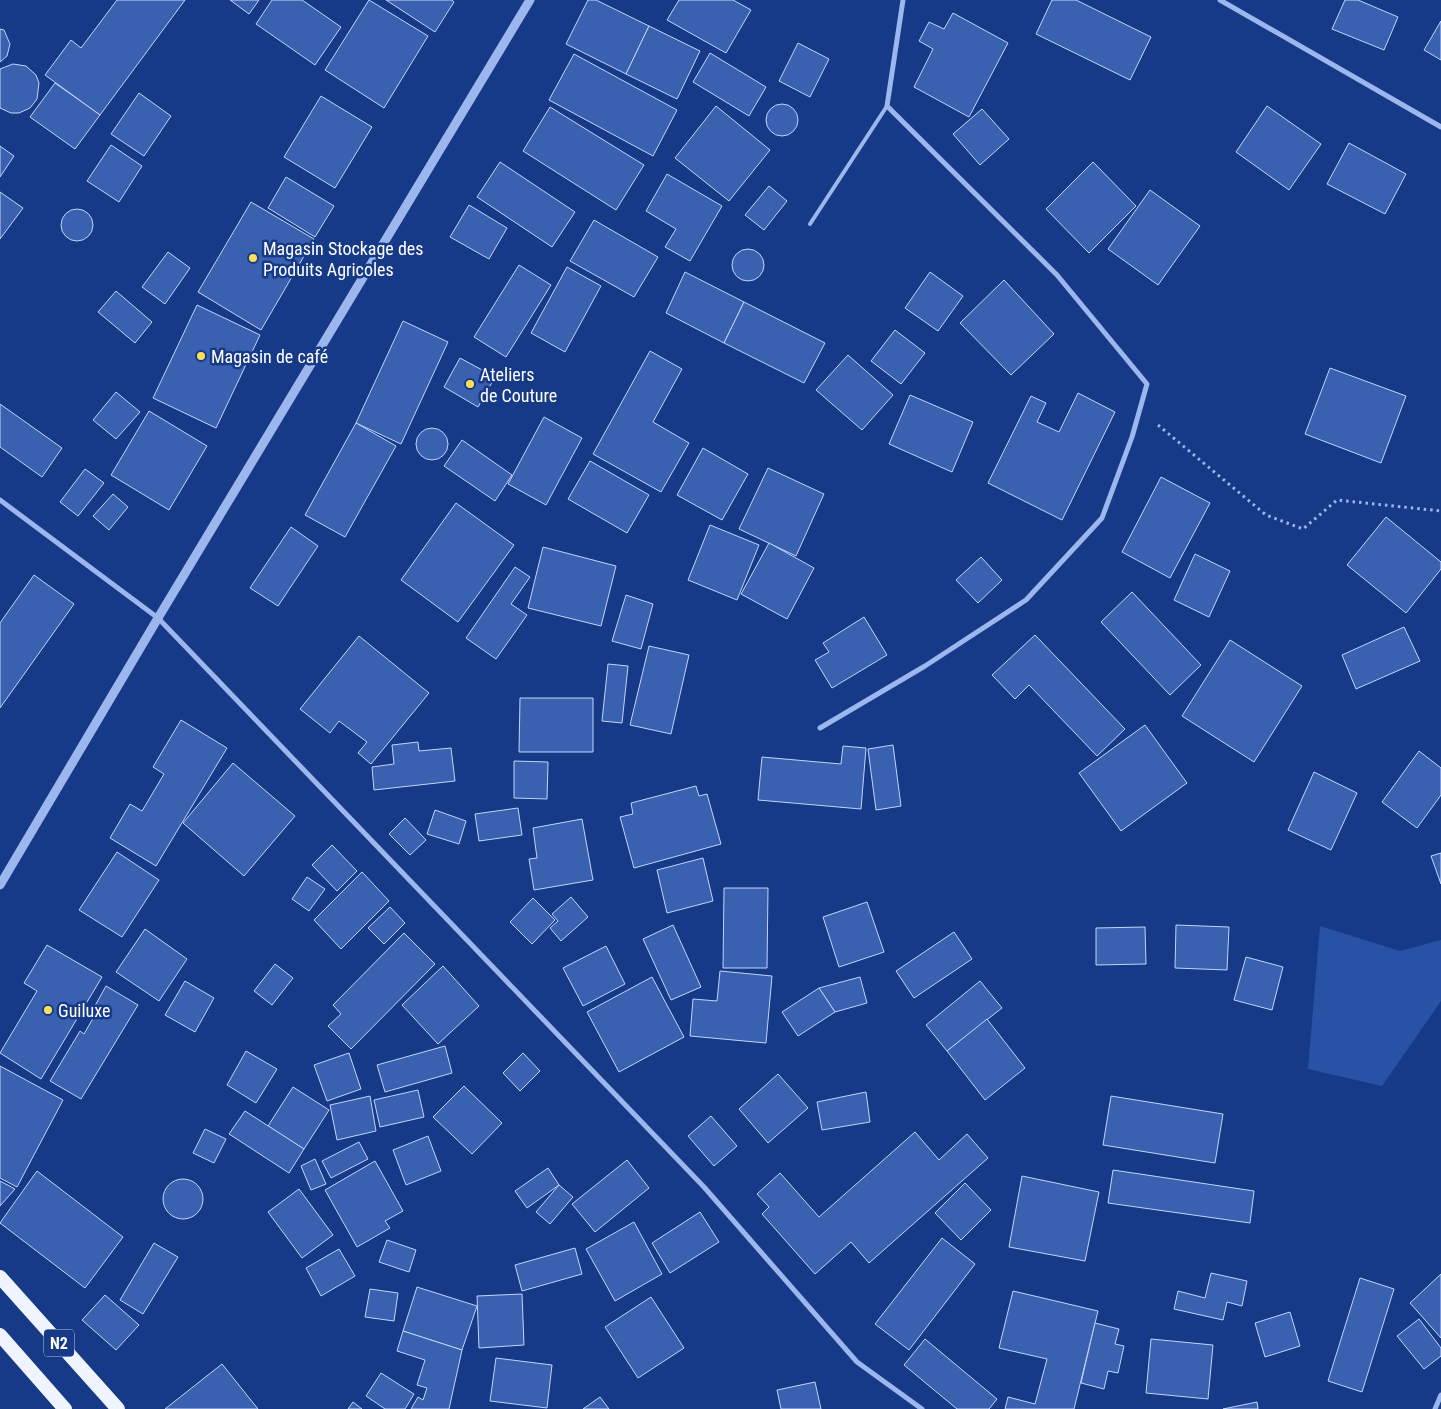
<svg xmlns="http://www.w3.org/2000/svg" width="1441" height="1409" viewBox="0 0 1441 1409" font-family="'Roboto Condensed',sans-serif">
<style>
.green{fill:#2852a5}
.building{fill:#3a61af;stroke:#c1d5fa}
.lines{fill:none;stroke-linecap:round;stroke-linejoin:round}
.path{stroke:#9bb7ee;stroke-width:3;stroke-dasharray:2.5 4;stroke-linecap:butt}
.service{stroke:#9bb7ee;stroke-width:4}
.minor{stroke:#9bb7ee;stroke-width:5}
.tertiary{stroke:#9bb7ee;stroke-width:9}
.trunk{stroke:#f0f4ff;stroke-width:14}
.poi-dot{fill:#ffe158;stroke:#163a87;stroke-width:2}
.labels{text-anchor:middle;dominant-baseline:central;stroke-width:5;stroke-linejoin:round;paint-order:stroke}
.shield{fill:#163a87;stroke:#b9c4db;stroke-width:1}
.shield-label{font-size:16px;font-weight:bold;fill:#fff}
.poi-label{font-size:18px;fill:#fff;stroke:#163a87;text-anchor:start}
</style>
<rect width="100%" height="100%" fill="#163a87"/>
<!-- green -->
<polygon class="green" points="1320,926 1400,951 1441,940 1441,1001 1382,1086 1308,1069"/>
<!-- building -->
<g class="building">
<polygon points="117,0 185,0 100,115 45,75 71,40 81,48"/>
<polygon points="230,0 259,0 249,14"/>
<polygon points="272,0 302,0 341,27 315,65 256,24"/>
<polygon points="369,0 428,36 384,108 325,70"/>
<polygon points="386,0 452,0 454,2 435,32"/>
<polygon points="588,0 596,0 649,26 626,74 566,44"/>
<polygon points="679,0 733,0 751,10 726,53 667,20"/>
<polygon points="1052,0 1076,0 1151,37 1130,80 1036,34"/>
<polygon points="1345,0 1358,0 1398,17 1384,50 1332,29"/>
<polygon points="953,13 1008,43 969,117 914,87 933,49 919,41 929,22 944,29"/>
<polygon points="1441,21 1441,60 1424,50"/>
<polygon points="649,26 700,51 677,99 626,74"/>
<polygon points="0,29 4,30 10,44 7,56 0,62"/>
<polygon points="798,43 829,59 810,97 779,81"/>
<polygon points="710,53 766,87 749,116 693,82"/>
<polygon points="574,54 677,110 653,156 549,100"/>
<polygon points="13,64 26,66 36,75 39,83 37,99 30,108 19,113 11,113 0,108 0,69"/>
<polygon points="55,83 100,115 75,149 30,117"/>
<polygon points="139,93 171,116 144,156 111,134"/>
<polygon points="321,96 372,127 335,188 284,157"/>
<circle cx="782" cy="120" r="16"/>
<polygon points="716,106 770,150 729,201 675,158"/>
<polygon points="1267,106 1321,144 1289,190 1236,152"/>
<polygon points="550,107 644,165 616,210 523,151"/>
<polygon points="982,109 1009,139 980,165 953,134"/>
<polygon points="1349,143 1406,174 1385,214 1327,184"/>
<polygon points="111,145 142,166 119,202 87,181"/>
<polygon points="0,146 14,156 0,177"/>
<polygon points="500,162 575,212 552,247 477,197"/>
<polygon points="1093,162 1136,206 1089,253 1046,209"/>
<polygon points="667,174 722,206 690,261 665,247 676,229 646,211"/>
<polygon points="286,177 334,206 315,237 268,208"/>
<polygon points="769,186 787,201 764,230 745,215"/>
<polygon points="1150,190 1200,226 1158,285 1108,249"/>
<polygon points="0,192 23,208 0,239"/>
<polygon points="251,202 314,239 261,330 198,292"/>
<polygon points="469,205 507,228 489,259 450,237"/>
<circle cx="77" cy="225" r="16"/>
<polygon points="594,220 658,257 634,297 570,261"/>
<circle cx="748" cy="265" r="16"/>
<polygon points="168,252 190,268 165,304 142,287"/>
<polygon points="519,265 551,285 506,357 474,337"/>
<polygon points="567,267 601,286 565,352 531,333"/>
<polygon points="685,272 744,302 724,343 666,313"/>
<polygon points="930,272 963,296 938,331 905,308"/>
<polygon points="1004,280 1054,334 1011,375 960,323"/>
<polygon points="116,291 152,322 135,343 98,312"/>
<polygon points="744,302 825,343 804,383 724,343"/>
<polygon points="197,305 260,335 216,428 153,398"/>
<polygon points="403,321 448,342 401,444 356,423"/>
<polygon points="895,330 925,353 901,384 871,361"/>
<polygon points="650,351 682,369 653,422 689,443 661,492 593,454"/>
<polygon points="848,355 893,395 862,430 816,390"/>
<polygon points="460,358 495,377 478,407 444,387"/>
<polygon points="1330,368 1406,396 1381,463 1305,434"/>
<polygon points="116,392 140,412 116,439 93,420"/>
<polygon points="1078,393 1115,412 1062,520 988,483 1031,396 1046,403 1037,422 1059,432"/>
<polygon points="910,395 973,422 952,472 889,444"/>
<polygon points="0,404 62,448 42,477 0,447"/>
<polygon points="149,411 207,446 169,510 111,475"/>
<polygon points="544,417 582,438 546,505 508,484"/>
<polygon points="356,423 396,446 345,537 305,515"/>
<circle cx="432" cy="444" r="16"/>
<polygon points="462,440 512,475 495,501 444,466"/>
<polygon points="703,448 748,474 722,520 677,495"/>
<polygon points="590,461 649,495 627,533 568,499"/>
<polygon points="768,468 824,494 796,556 739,529"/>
<polygon points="85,469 104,483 78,516 60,502"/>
<polygon points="1161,477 1210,503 1170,578 1122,552"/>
<polygon points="113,494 128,507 109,530 93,516"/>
<polygon points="456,503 514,545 458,622 401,580"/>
<polygon points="1386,517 1441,562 1441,569 1406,613 1347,565"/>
<polygon points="710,525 759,545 737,600 688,580"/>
<polygon points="291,527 318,546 278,606 250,588"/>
<polygon points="769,543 814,568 787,619 741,594"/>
<polygon points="543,547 616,566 601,626 528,608"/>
<polygon points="1195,554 1230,571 1209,617 1174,600"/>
<polygon points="981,557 1002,580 978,603 956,580"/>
<polygon points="515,567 530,577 511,604 527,615 496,659 466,638"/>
<polygon points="34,575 74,604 0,708 0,623"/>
<polygon points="1132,592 1201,665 1170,695 1101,622"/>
<polygon points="626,595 653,604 641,649 612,641"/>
<polygon points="864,617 887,655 832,688 815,660 829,652 823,643"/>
<polygon points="1404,627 1420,661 1356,689 1342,655"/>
<polygon points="1035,635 1125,729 1097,756 1029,685 1015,699 992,675"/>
<polygon points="359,636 429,693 371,764 358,753 367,742 339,721 330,733 300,709"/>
<polygon points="1230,640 1302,686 1254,762 1182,716"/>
<polygon points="649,646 689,655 671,734 630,725"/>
<polygon points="608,664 628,666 622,723 602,721"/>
<polygon points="520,698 593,698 593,752 519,752"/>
<polygon points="181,720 227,748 156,866 110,838 130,804 142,811 164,774 153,767"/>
<polygon points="1145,725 1187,783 1121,831 1079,773"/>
<polygon points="418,742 419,751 451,748 455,781 374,790 372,767 394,764 392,745"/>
<polygon points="893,745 901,806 876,810 868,749"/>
<polygon points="843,746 866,748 861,809 758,800 762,757 841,764"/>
<polygon points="1419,751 1441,768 1441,795 1417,828 1382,802"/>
<polygon points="514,761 548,762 547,799 514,798"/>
<polygon points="233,763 295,816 244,876 183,823"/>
<polygon points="1314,772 1357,793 1331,850 1288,830"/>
<polygon points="696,786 699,796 707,794 721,844 634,868 620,817 633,814 631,803"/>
<polygon points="518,808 522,835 479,841 475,814"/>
<polygon points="435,810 466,821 459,844 427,834"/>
<polygon points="405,818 426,840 410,855 389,834"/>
<polygon points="582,819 593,880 534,890 529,859 537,858 533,828"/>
<polygon points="332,845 357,871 337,891 312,865"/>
<polygon points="117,852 159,880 122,937 79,910"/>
<polygon points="1441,853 1441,884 1431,856"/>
<polygon points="703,858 713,901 667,913 657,870"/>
<polygon points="362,872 389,901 341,949 314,920"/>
<polygon points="307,877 325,889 309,911 292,899"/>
<polygon points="724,888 768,888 767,968 723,968"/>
<polygon points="571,897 588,917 561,941 550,928 558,921 552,914"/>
<polygon points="533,898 555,920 532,944 510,922"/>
<polygon points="867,902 884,952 839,967 823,917"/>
<polygon points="390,907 405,923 384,944 368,928"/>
<polygon points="673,925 701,987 671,1000 643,939"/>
<polygon points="1176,925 1229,927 1227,970 1175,968"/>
<polygon points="1145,927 1146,964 1096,965 1096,928"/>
<polygon points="145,929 187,959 159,1001 116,972"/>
<polygon points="954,932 972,959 914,998 896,971"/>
<polygon points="404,933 435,964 351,1049 328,1026 341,1014 333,1005"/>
<polygon points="47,945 102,977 41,1079 0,1053 37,991 24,983"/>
<polygon points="606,946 625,984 583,1006 563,968"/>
<polygon points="1246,957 1283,967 1272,1010 1234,1000"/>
<polygon points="275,964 293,978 272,1005 254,991"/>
<polygon points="443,966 479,1006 438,1044 402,1005"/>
<polygon points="720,971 772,976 766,1043 690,1036 693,999 717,1001"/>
<polygon points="652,977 684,1037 619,1072 587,1012"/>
<polygon points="860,977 867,1003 835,1012 819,988"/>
<polygon points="185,981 214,998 195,1032 165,1015"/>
<polygon points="980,981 1002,1008 947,1051 926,1025"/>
<polygon points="106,986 138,1005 81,1099 50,1081 80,1031 84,1034 96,1013 92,1011"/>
<polygon points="819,988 835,1012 798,1036 782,1012"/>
<polygon points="987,1019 1025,1068 985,1100 947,1051"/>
<polygon points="445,1046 452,1073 385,1092 377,1065"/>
<polygon points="246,1051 277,1069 256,1103 227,1085"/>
<polygon points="349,1053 361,1089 327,1101 314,1065"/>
<polygon points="523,1053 540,1071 520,1091 503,1073"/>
<polygon points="0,1066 63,1100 17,1187 0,1178"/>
<polygon points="778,1074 808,1108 768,1143 739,1109"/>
<polygon points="464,1086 502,1123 472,1154 433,1117"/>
<polygon points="293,1087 329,1110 304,1149 268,1126"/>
<polygon points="418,1090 424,1117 380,1127 374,1100"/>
<polygon points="866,1092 870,1122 822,1130 817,1102"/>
<polygon points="370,1096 376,1131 337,1140 330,1105"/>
<polygon points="1111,1096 1223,1114 1215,1163 1103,1145"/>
<polygon points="245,1111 304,1149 289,1173 229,1134"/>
<polygon points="711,1116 737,1146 714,1166 688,1136"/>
<polygon points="205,1129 226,1139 214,1163 193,1153"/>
<polygon points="915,1132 939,1160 967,1134 988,1158 869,1263 851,1242 815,1274 762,1214 769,1207 757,1194 780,1173 819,1217"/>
<polygon points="428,1136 441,1171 406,1185 393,1150"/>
<polygon points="359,1142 368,1159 331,1178 322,1161"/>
<polygon points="315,1159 326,1184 311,1190 301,1166"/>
<polygon points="627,1160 649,1188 595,1232 572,1204"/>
<polygon points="375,1161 403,1211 385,1221 390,1228 357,1247 325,1190"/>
<polygon points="548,1168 559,1185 527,1208 515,1191"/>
<polygon points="1113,1170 1254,1191 1250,1223 1108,1203"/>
<polygon points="37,1171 123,1237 85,1288 0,1223"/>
<polygon points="1022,1176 1099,1192 1085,1261 1009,1247"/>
<circle cx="183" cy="1199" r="20"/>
<polygon points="0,1181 15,1189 0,1206"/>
<polygon points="965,1183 991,1210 961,1240 935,1213"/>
<polygon points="559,1185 573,1197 550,1224 536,1212"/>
<polygon points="299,1189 333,1235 302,1258 268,1212"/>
<polygon points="700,1212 719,1242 670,1273 652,1243"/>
<polygon points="634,1222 662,1274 615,1301 586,1249"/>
<polygon points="942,1238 975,1264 909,1350 875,1324"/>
<polygon points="387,1240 416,1250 409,1272 379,1262"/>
<polygon points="154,1243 178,1257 143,1314 120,1300"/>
<polygon points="575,1248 582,1274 522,1291 515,1265"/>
<polygon points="339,1249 355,1276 321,1296 306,1268"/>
<polygon points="1211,1273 1247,1281 1242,1306 1227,1302 1223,1320 1174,1309 1178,1291 1205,1298"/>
<polygon points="1441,1274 1441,1338 1410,1303"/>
<polygon points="1360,1278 1394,1289 1362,1392 1328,1381"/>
<polygon points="417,1287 477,1306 462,1350 403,1331"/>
<polygon points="370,1289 398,1293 394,1321 365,1317"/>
<polygon points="1013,1291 1098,1311 1074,1409 1005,1409 1008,1397 1035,1404 1047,1359 999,1348"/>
<polygon points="522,1294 524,1345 479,1348 477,1296"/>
<polygon points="105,1295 139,1325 116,1350 82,1320"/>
<polygon points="651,1297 684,1348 638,1378 605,1327"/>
<polygon points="1290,1312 1300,1346 1265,1357 1255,1323"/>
<polygon points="1419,1319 1441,1348 1441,1356 1424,1369 1397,1336"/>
<polygon points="1095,1323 1119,1329 1115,1344 1124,1346 1118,1373 1108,1371 1104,1389 1081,1383"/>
<polygon points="403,1331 462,1350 449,1409 411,1409 418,1397 423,1400 427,1388 417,1385 425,1360 397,1351"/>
<polygon points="925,1339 997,1399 989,1409 957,1409 904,1365"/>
<polygon points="1151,1339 1213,1345 1208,1399 1146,1393"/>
<polygon points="496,1358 552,1365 547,1408 490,1401"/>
<polygon points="222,1364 258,1409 165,1409"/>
<polygon points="381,1373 414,1394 405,1409 385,1409 366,1396"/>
<polygon points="815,1382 821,1409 781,1409 777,1390"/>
<polygon points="600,1397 609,1409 583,1409"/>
<polygon points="353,1402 362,1409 348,1409"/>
<polygon points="1257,1402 1258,1409 1223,1409"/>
</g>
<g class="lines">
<!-- path -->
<polyline class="path" points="1158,425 1266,515 1303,529 1337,500 1441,511"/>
<!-- service -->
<polyline class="service" points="810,224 887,106"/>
<!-- minor -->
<g class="minor">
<polyline points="1220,0 1441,127"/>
<polyline points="0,500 158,618 704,1187 857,1362 922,1409"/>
<polyline points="820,728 925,666 1026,600 1102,518 1132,437 1147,384 1057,275 887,106 903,0"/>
<polyline points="1435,1409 1441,1395"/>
</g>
<!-- tertiary -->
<polyline class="tertiary" points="0,885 158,618 530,0"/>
<!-- trunk -->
<g class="trunk">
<polyline points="0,1277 118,1409"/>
<polyline points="0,1335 65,1409"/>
</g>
</g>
<!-- markers -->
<g class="poi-dot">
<circle cx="253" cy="258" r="5"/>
<circle cx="201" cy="356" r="5"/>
<circle cx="470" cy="384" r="5"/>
<circle cx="48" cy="1010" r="5"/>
</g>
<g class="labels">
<!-- shield labels -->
<rect class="shield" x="44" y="1329.5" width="30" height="27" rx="4"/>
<g class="shield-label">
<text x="59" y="1343">N2</text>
</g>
<!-- poi labels -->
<g class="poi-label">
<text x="263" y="248">Magasin Stockage des<tspan x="263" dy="21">Produits Agricoles</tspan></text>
<text x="211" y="356">Magasin de café</text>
<text x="480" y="374">Ateliers<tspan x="480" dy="21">de Couture</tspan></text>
<text x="58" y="1010">Guiluxe</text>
</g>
</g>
</svg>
